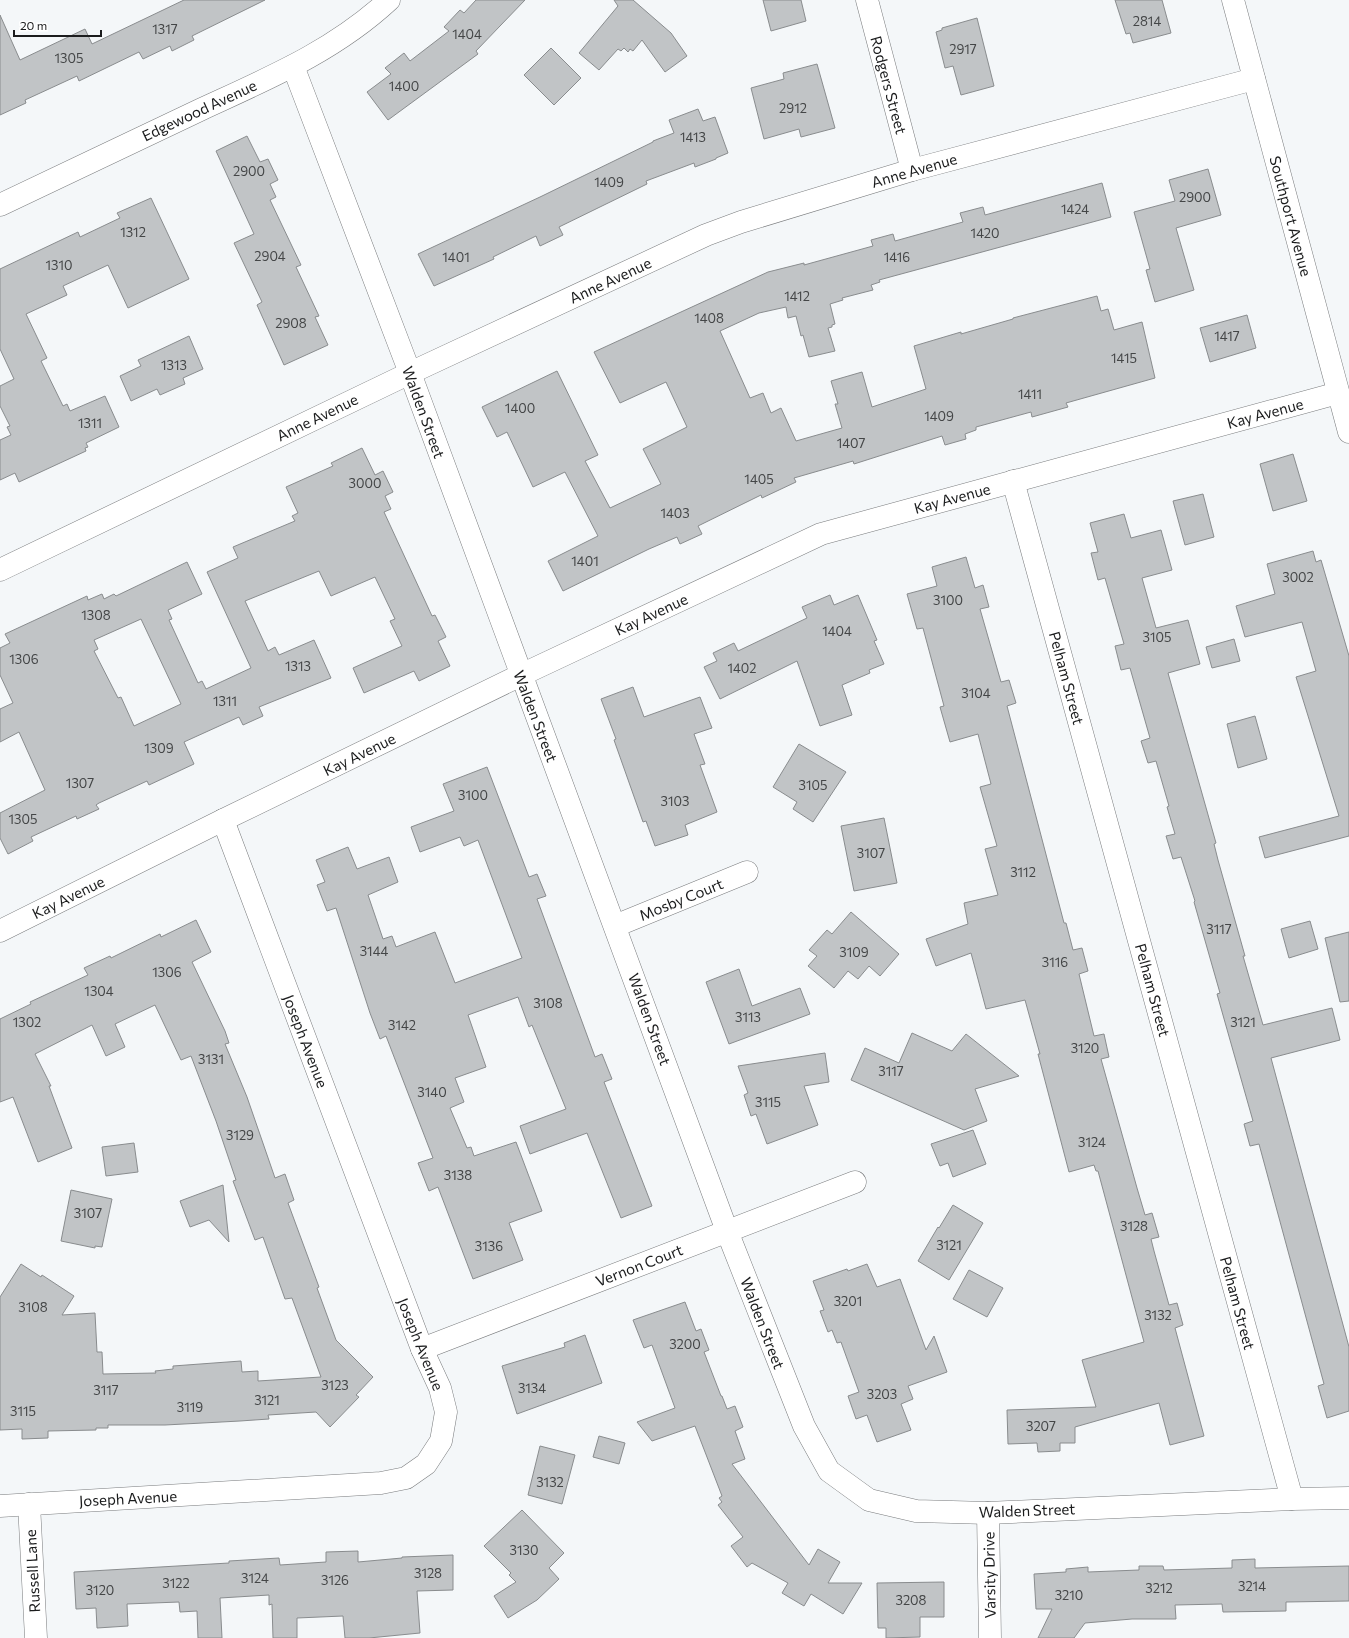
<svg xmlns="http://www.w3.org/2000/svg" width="1349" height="1638" viewBox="0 0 1349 1638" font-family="Commissioner,sans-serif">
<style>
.building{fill:#c1c4c6;stroke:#898c8e;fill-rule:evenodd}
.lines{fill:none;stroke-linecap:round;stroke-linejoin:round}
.minor-casing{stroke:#7a7c7e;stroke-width:23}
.minor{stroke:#fff;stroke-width:22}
.labels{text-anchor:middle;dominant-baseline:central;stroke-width:3;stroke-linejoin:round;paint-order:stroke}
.number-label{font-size:13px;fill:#444647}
.street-label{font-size:15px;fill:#1b1c1d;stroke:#fff}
</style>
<rect width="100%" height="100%" fill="#f4f7f9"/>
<!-- building -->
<g class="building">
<polygon points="184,0 265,0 192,36 194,40 172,51 170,46 143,59 139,52 79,81 77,76 25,100 26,103 0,115 0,15 20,60 85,29 92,44"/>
<polygon points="476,0 525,0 476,51 478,54 388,120 367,92 391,74 385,68 404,53 410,61 449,31 444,27 460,10 464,13"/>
<polygon points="614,0 633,0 671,33 687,56 665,72 642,40 633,51 630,49 628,52 624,48 621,51 618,49 599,70 579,53 618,6"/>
<polygon points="763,0 801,0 806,21 771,31"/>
<polygon points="1115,0 1162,0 1171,33 1133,43 1130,33 1126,34"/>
<polygon points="977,18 994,86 961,95 953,66 945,68 936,32 942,30 942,28"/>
<polygon points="551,48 581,78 554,105 524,75"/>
<polygon points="817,64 835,128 801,137 799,129 764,139 751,88 784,79 783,73"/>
<polygon points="698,109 703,121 715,117 728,153 716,158 716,159 695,167 694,163 646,181 647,184 559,227 563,235 540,246 536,236 493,257 494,259 434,286 418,254 540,197 653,142 653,141 674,133 669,120"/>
<polygon points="247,136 260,162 268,159 278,180 270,184 276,197 270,200 301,265 296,267 319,316 315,317 328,345 284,365 257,305 262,302 234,243 254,234 216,151"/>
<polygon points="1208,169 1221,215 1176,228 1194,290 1155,302 1146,270 1150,269 1134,212 1175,201 1169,180"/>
<polygon points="1102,183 1111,217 879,280 880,282 871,285 873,290 842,298 843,300 830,304 835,324 832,325 832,327 828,328 835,351 809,357 803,335 801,336 796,316 788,318 786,307 759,313 720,331 750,398 763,393 771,413 781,408 796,441 842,428 835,404 838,404 831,381 862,372 872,407 926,389 914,346 961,332 961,334 1013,319 1013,318 1097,296 1101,311 1108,309 1114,330 1142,322 1155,378 1066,403 1068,407 1032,417 1031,412 976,427 976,430 965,434 966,439 945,445 942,436 854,464 853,461 794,478 796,482 762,498 761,495 698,526 702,534 680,544 677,537 649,549 563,591 548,561 598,536 565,472 533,487 507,432 497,437 482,407 557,371 598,455 585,461 610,508 661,484 643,449 687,427 666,382 620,403 594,352 768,272 804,263 804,265 873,246 871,240 893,234 895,241 963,222 960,213 983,207 985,215"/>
<polygon points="151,198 189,279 128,308 108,265 63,286 67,295 26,314 47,358 41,361 63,406 67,404 70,411 105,396 119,427 86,443 88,447 85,448 86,451 19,482 15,473 0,480 0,440 11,435 7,427 10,426 0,406 0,386 14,379 0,349 0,269 78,232 80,237 120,218 117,213"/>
<polygon points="1247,315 1256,348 1210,362 1200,328"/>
<polygon points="189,336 203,369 183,378 185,384 160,395 157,389 131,401 120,376 141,366 138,360"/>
<path d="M 362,448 L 375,475 L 383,471 L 393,492 L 385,496 L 391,509 L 384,512 L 432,616 L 435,615 L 446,637 L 438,641 L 450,666 L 419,681 L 414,671 L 364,693 L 353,668 L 402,646 L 390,621 L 395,619 L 375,577 L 331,596 L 319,571 L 245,601 L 268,651 L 275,647 L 279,655 L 314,640 L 331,678 L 259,707 L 263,716 L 243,725 L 239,717 L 184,742 L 194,764 L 149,785 L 147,781 L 99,803 L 96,805 L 99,809 L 77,819 L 76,816 L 31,837 L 33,841 L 8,854 L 0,838 L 0,813 L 45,790 L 19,732 L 0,742 L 0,709 L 13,703 L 0,675 L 0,648 L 10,643 L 5,634 L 87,596 L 88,600 L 102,594 L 104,599 L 114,594 L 116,596 L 187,562 L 202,594 L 168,610 L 172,619 L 169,620 L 198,683 L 202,681 L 206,689 L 251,668 L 207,572 L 238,558 L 233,547 L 295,521 L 292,516 L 298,513 L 286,487 L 333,466 L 331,463 ZM 141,619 L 181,704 L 134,726 L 121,697 L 118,698 L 94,651 L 98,649 L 94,640 Z"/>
<polygon points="1293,454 1307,501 1273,511 1260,464"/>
<polygon points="1203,494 1214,537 1185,545 1173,501"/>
<polygon points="1124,514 1131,538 1161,530 1172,570 1142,578 1156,628 1188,620 1200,664 1168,673 1216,843 1214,844 1218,860 1245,956 1243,956 1263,1025 1332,1008 1340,1040 1271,1058 1349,1347 1349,1411 1327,1418 1318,1386 1324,1384 1259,1144 1250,1146 1244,1124 1253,1121 1217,994 1220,993 1194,902 1195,901 1181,857 1173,859 1166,836 1175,834 1167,807 1169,806 1156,761 1148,763 1141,741 1150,738 1130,668 1121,670 1115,646 1124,644 1105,578 1098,580 1091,553 1098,552 1090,523"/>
<polygon points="1313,551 1316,562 1321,560 1349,656 1349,836 1265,858 1259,837 1339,816 1296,677 1316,671 1302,622 1245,637 1236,606 1275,594 1267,564"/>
<polygon points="966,557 975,588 983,585 989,607 980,609 1001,682 1009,680 1016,703 1007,706 1064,923 1066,923 1073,950 1082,948 1088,971 1079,974 1094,1036 1104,1034 1109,1057 1101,1059 1137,1188 1145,1215 1152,1213 1159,1237 1151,1239 1154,1251 1169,1305 1177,1303 1183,1325 1175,1328 1204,1436 1170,1445 1159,1403 1075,1427 1075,1443 1060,1443 1060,1451 1038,1452 1037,1443 1008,1444 1007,1410 1096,1407 1082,1360 1144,1342 1098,1171 1096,1171 1094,1165 1069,1172 1038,1054 1040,1054 1025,1000 986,1009 971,953 936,966 926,939 968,924 964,903 998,895 985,849 997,846 980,787 991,784 978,734 950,742 940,707 944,706 923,628 917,629 907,594 937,586 932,567"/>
<polygon points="830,595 834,605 858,595 877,640 874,641 884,664 869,670 870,673 842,685 852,715 820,726 797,661 720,699 704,667 717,661 713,653 734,643 738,651 807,618 802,607"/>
<polygon points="1234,639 1240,661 1212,668 1206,647"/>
<polygon points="633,687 644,717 700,697 712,728 694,734 705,764 700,765 717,812 685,825 688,835 655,846 646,821 643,822 614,740 616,739 601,699"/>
<polygon points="1255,716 1267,759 1238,768 1227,724"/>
<polygon points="799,744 846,772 813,822 793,809 797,802 773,787"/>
<polygon points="487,767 529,877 537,874 546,896 537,899 595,1057 602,1054 612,1079 604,1082 652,1206 621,1218 587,1133 530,1154 520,1126 566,1109 532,1025 529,1027 518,997 468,1015 486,1067 455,1078 464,1102 450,1108 467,1148 471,1147 474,1156 516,1142 542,1211 509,1223 523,1260 473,1279 438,1187 429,1191 418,1163 433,1158 386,1036 380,1039 370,1013 336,908 327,911 317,885 325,882 316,860 348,847 357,869 389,857 398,882 368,895 383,939 392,936 396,947 435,932 455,983 522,958 478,840 464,846 460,837 420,852 411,827 454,811 443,784"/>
<polygon points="884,818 897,883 854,891 841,826"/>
<polygon points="851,912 899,954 880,976 869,966 858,979 848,971 834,988 808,966 817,956 809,950 827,930 832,934"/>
<polygon points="196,920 211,952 192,962 225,1031 229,1043 225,1044 247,1097 275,1178 285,1174 294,1200 288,1203 319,1287 317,1288 336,1340 373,1377 356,1395 359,1397 330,1427 316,1412 268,1415 269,1419 240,1421 165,1425 108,1425 108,1428 96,1428 96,1430 48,1431 48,1438 22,1439 22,1429 0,1430 0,1297 21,1264 41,1277 42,1275 74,1296 62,1315 95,1313 97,1352 102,1352 103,1374 156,1373 155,1371 173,1369 173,1366 241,1361 242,1372 258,1371 258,1381 321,1377 292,1298 285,1299 263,1237 255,1240 233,1181 236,1180 216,1121 191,1056 181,1060 155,1005 115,1024 125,1047 106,1056 92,1025 35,1054 51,1086 49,1086 72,1148 38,1162 13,1097 0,1102 0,1019 31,1004 30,1002 88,975 84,968 110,956 111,958 160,934 161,937"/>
<polygon points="1310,921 1318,949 1289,958 1281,929"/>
<polygon points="1349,932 1349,1001 1340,1002 1325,938"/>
<polygon points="739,969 752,1006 800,988 810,1014 729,1044 706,982"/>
<polygon points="912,1033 952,1051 966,1034 1019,1076 975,1089 987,1121 964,1130 851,1080 865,1048 899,1063"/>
<polygon points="825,1053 829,1082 804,1086 818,1125 767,1144 756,1114 751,1116 744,1095 748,1093 738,1066"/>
<polygon points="973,1130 986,1164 953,1177 948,1163 940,1166 931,1144"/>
<polygon points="134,1143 138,1172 106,1176 102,1147"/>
<polygon points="223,1185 229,1242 209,1220 190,1227 180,1201"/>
<polygon points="71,1190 112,1199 102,1247 95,1246 95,1248 61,1241"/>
<polygon points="953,1205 983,1223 949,1280 918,1261 938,1227 939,1228"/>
<polygon points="867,1264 877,1287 900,1279 926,1350 934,1336 947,1372 908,1386 913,1399 901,1404 911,1430 877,1442 867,1415 856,1419 848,1396 859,1392 841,1342 837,1343 832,1330 828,1332 820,1311 824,1310 813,1281 847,1269 848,1271"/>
<polygon points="969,1270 1003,1288 987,1317 953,1299"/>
<polygon points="685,1302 696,1331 701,1329 709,1350 704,1352 721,1396 722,1396 727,1409 735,1406 743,1427 735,1431 745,1459 732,1464 809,1565 818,1549 840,1562 828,1583 862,1583 843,1614 811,1594 804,1606 782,1593 788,1583 752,1563 747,1567 731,1546 743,1537 718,1505 722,1502 719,1498 722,1496 695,1426 652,1441 637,1422 675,1408 652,1345 644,1348 633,1320"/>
<polygon points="585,1335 602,1383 517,1414 502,1366 565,1347 564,1343"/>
<polygon points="599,1436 625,1443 619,1464 593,1457"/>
<polygon points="540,1446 575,1455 562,1504 528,1495"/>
<polygon points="522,1510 564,1553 549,1568 559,1579 537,1600 508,1618 494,1596 516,1582 509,1575 511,1573 484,1546"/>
<polygon points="358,1551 358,1562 402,1558 402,1557 453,1555 453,1590 417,1591 420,1633 369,1638 345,1638 343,1616 297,1618 297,1638 273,1638 272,1604 269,1605 269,1595 220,1598 222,1638 198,1638 197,1611 180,1612 179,1602 127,1604 128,1626 97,1628 96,1608 76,1609 74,1572 229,1563 229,1561 279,1558 280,1565 326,1562 326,1552"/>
<polygon points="1255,1559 1255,1568 1349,1566 1349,1601 1286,1602 1286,1611 1223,1612 1222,1604 1175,1605 1176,1619 1132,1619 1085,1623 1074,1638 1038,1638 1052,1609 1036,1609 1034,1574 1066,1572 1066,1569 1088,1567 1088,1572 1139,1570 1139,1566 1163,1566 1164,1570 1232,1568 1232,1560"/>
<polygon points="944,1582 944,1617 920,1617 920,1637 886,1638 886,1628 878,1628 877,1583"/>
</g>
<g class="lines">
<defs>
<g id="minor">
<polyline points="867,0 912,170"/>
<polyline points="1233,0 1349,432"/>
<polyline points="293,66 410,373 727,1231 804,1426 829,1471 869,1500 916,1511 988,1513 1292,1499 1349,1498"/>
<path d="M 0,205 C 67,173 135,141 202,109 C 269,78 334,51 389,0"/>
<polyline points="1013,481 1292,1499"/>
<polyline points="0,570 410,373 706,235 741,222 912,170 1254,79"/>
<polyline points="615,926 747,872"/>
<polyline points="0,931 223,820 521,675 821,534 1338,393"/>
<polyline points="422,1349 855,1182"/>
<polyline points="29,1504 36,1638"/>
<polyline points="0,1506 381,1483 406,1478 426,1464 441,1441 446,1412 440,1388 422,1349 223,820"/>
<polyline points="988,1513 990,1638"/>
</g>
</defs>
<!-- minor casing -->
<use href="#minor" class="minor-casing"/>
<!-- minor -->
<use href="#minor" class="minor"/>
</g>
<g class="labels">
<!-- number labels -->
<g class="number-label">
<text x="1147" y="21">2814</text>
<text x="165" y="29">1317</text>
<text x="467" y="34">1404</text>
<text x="963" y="49">2917</text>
<text x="69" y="58">1305</text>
<text x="404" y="86">1400</text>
<text x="793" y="108">2912</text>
<text x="693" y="137">1413</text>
<text x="249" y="171">2900</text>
<text x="609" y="182">1409</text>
<text x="1195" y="197">2900</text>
<text x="1075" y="209">1424</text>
<text x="133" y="232">1312</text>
<text x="985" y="233">1420</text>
<text x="270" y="256">2904</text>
<text x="456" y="257">1401</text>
<text x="897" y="257">1416</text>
<text x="59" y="265">1310</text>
<text x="797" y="296">1412</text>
<text x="709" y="318">1408</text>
<text x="291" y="323">2908</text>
<text x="1227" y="336">1417</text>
<text x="1124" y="358">1415</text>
<text x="174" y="365">1313</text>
<text x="1030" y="394">1411</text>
<text x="520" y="408">1400</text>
<text x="939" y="416">1409</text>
<text x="90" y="423">1311</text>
<text x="851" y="443">1407</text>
<text x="759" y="479">1405</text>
<text x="365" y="483">3000</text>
<text x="675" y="513">1403</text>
<text x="585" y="561">1401</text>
<text x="1298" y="577">3002</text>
<text x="948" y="600">3100</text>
<text x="96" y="615">1308</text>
<text x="837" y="631">1404</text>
<text x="1157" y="637">3105</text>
<text x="24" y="659">1306</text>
<text x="298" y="666">1313</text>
<text x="742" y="668">1402</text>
<text x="976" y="693">3104</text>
<text x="225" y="701">1311</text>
<text x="159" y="748">1309</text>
<text x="80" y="783">1307</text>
<text x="813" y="785">3105</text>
<text x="473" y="795">3100</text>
<text x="675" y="801">3103</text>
<text x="23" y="819">1305</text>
<text x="871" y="853">3107</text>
<text x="1023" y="872">3112</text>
<text x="1219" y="929">3117</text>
<text x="374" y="951">3144</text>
<text x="854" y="952">3109</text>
<text x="1055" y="962">3116</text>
<text x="167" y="972">1306</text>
<text x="99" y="991">1304</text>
<text x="548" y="1003">3108</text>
<text x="748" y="1017">3113</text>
<text x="27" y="1022">1302</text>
<text x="1243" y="1022">3121</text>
<text x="402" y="1025">3142</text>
<text x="1085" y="1048">3120</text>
<text x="211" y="1059">3131</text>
<text x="891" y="1071">3117</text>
<text x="432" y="1092">3140</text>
<text x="768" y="1102">3115</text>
<text x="240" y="1135">3129</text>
<text x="1092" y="1142">3124</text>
<text x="458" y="1175">3138</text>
<text x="88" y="1213">3107</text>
<text x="1134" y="1226">3128</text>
<text x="949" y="1245">3121</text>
<text x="489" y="1246">3136</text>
<text x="848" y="1301">3201</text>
<text x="33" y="1307">3108</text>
<text x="1158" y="1315">3132</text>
<text x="685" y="1344">3200</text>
<text x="335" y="1385">3123</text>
<text x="532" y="1388">3134</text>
<text x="106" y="1390">3117</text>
<text x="882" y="1394">3203</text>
<text x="267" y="1400">3121</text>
<text x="190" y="1407">3119</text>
<text x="23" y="1411">3115</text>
<text x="1041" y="1426">3207</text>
<text x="550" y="1482">3132</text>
<text x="524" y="1550">3130</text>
<text x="428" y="1573">3128</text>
<text x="255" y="1578">3124</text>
<text x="335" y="1580">3126</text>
<text x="176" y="1583">3122</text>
<text x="1252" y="1586">3214</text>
<text x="1159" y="1588">3212</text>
<text x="100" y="1590">3120</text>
<text x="1069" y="1595">3210</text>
<text x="911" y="1600">3208</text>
</g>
<!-- street labels -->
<g class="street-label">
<text transform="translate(889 85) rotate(75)">Rodgers Street</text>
<text transform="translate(199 110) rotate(-25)">Edgewood Avenue</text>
<text transform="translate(914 170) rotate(-16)">Anne Avenue</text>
<text transform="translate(1291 216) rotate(75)">Southport Avenue</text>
<text transform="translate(610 280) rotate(-25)">Anne Avenue</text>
<text transform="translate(424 412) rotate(70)">Walden Street</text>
<text transform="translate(1265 413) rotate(-15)">Kay Avenue</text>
<text transform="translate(317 417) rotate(-26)">Anne Avenue</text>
<text transform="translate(952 498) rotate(-15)">Kay Avenue</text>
<text transform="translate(651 614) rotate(-25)">Kay Avenue</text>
<text transform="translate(1067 678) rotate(75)">Pelham Street</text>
<text transform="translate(536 716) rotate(69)">Walden Street</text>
<text transform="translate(359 754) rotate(-26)">Kay Avenue</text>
<text transform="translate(68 897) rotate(-26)">Kay Avenue</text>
<text transform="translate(681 899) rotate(-22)">Mosby Court</text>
<text transform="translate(1153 990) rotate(75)">Pelham Street</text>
<text transform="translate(650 1019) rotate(70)">Walden Street</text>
<text transform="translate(306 1041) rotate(69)">Joseph Avenue</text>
<text transform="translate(639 1265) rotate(-21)">Vernon Court</text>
<text transform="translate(1238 1303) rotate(75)">Pelham Street</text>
<text transform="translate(763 1323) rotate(69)">Walden Street</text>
<text transform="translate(421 1344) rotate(68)">Joseph Avenue</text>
<text transform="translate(128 1498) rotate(-3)">Joseph Avenue</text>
<text transform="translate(1027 1510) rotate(-2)">Walden Street</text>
<text transform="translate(32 1571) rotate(-93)">Russell Lane</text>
<text transform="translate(989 1575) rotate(-91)">Varsity Drive</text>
</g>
</g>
<!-- scale -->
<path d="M14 30v6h87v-6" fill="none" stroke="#1b1c1d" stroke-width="2"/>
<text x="20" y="30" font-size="12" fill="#1b1c1d" stroke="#ffffff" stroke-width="3" paint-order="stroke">20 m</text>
</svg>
